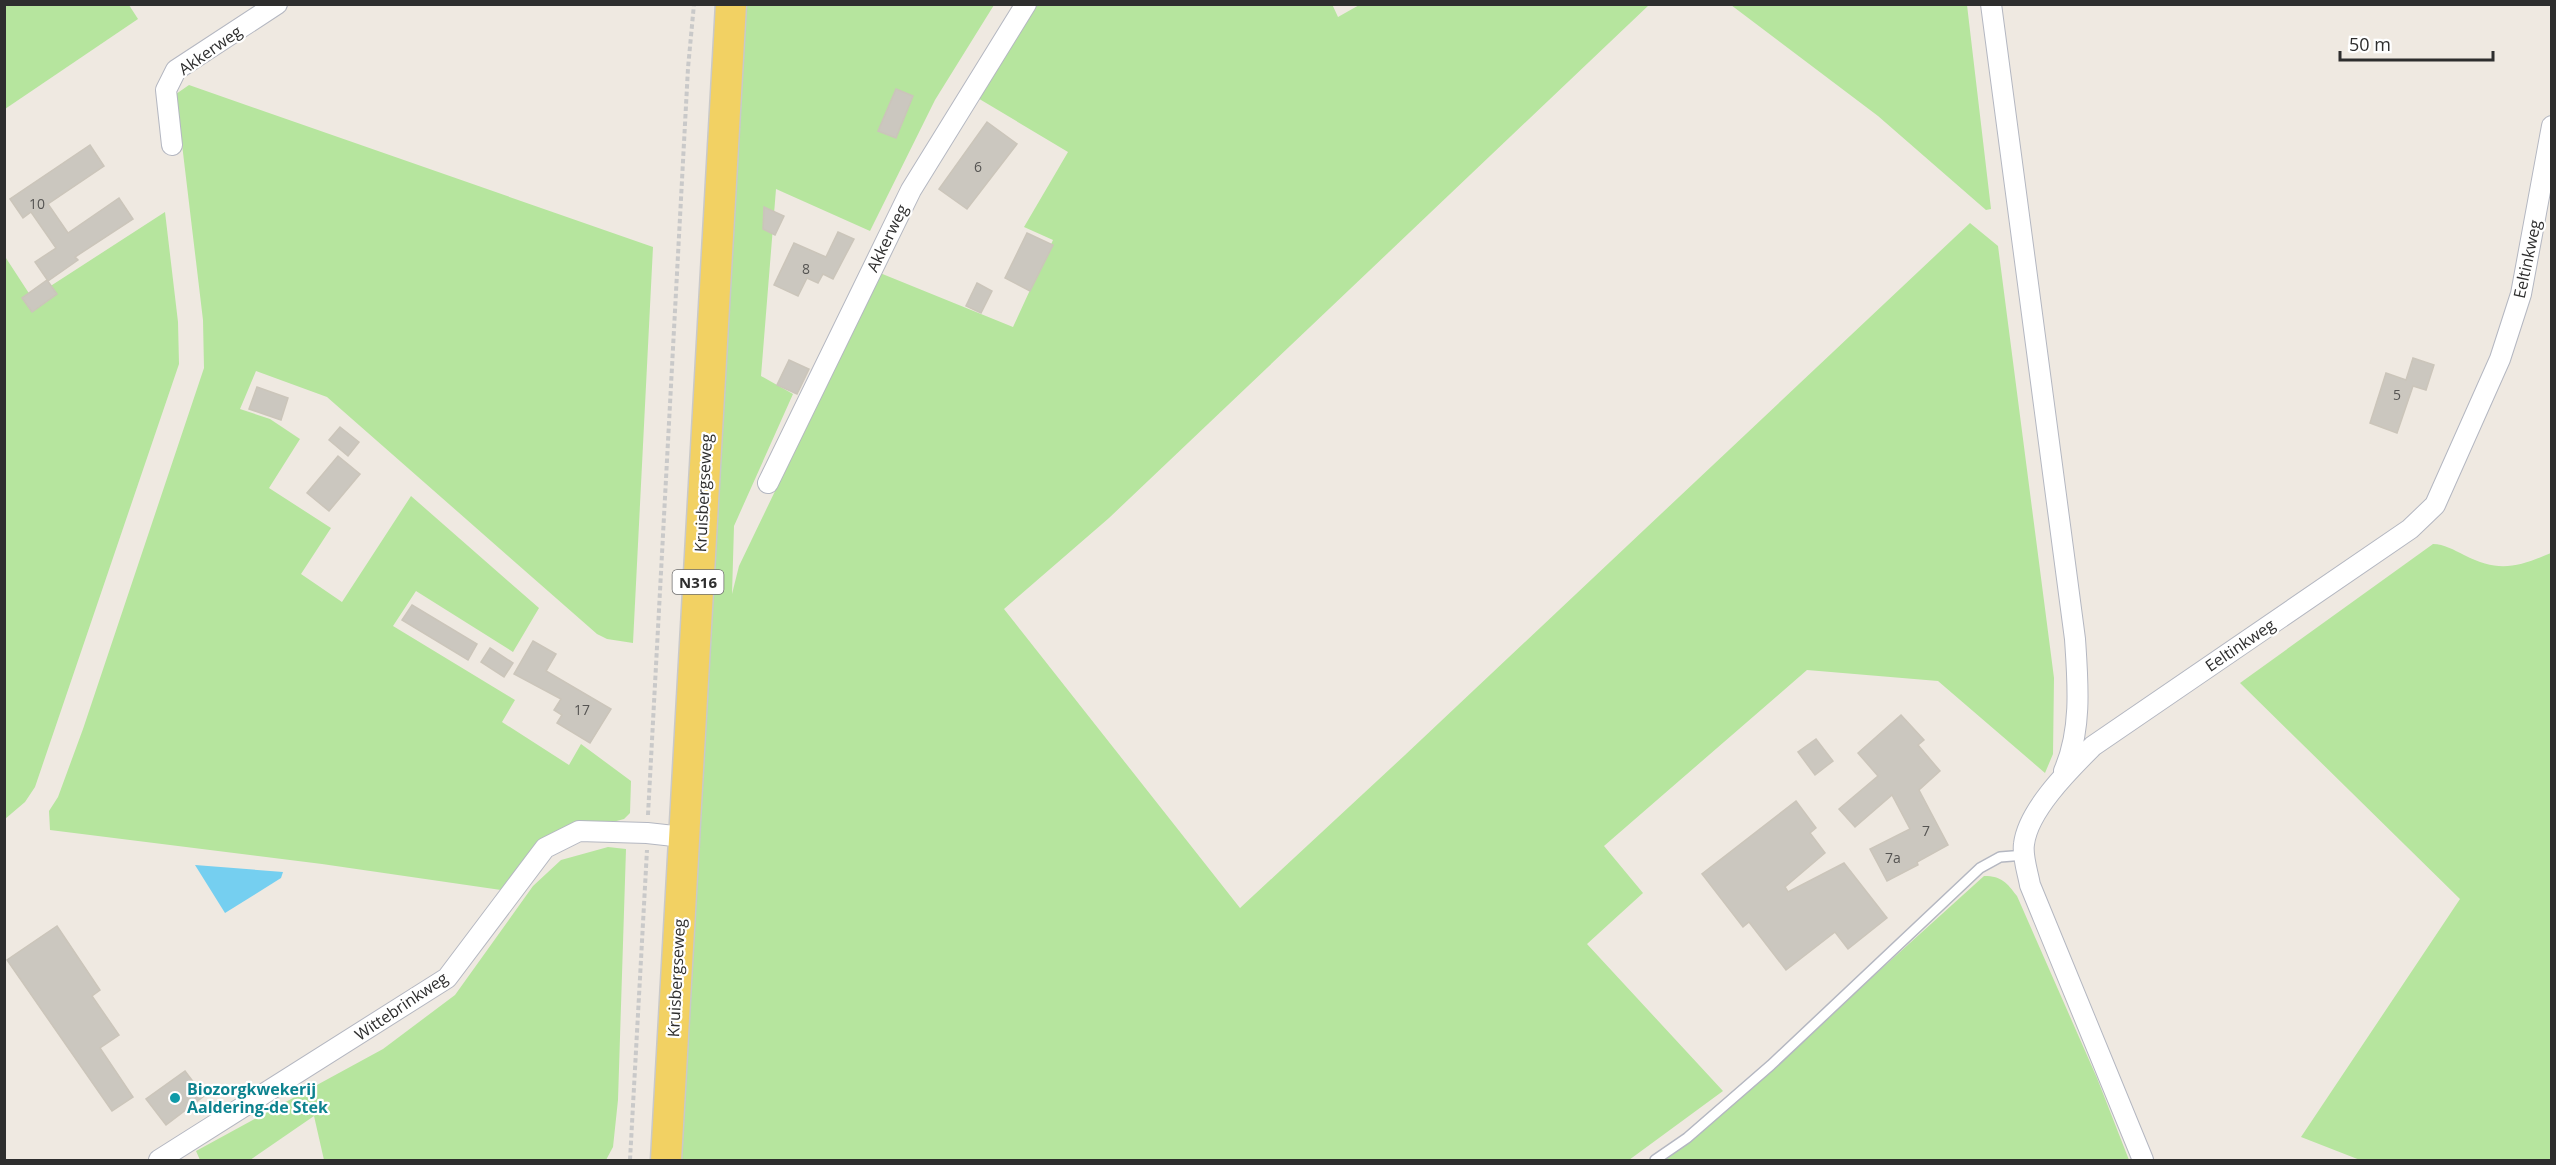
<svg xmlns="http://www.w3.org/2000/svg" width="2556" height="1165" viewBox="0 0 2556 1165" font-family="'Open Sans',sans-serif">
<style>
.green{fill:#b6e59e}
.water{fill:#75cff0}
.building{fill:#cbc7bf;stroke:#cbc5ba;stroke-width:1.5}
.lines{fill:none;stroke-linecap:round;stroke-linejoin:round}
.lane-casing{stroke:#b4b7c1;stroke-width:12}
.street-casing{stroke:#b4b7c1;stroke-width:22}
.primary-casing{stroke:#c9c9c9;stroke-width:33}
.path{stroke:#c9c9c9;stroke-width:4;stroke-dasharray:4.5 3;stroke-linecap:butt}
.lane{stroke:#fff;stroke-width:9}
.street{stroke:#fff;stroke-width:20}
.primary{stroke:#f2d163;stroke-width:30}
.culture-dot{fill:#0f9aa8;stroke:#fff;stroke-width:2}
.labels{text-anchor:middle;dominant-baseline:central;stroke-width:4.5;stroke-linejoin:round;paint-order:stroke}
.number-label{font-size:14px;fill:#555452}
.shield{fill:#fff;stroke:#6d6d6d;stroke-width:1.5}
.shield-label{font-size:15px;font-weight:bold;fill:#2e2e2e}
.street-label{font-size:16px;fill:#2e2e2e;stroke:#fff}
.culture-label{font-size:16px;font-weight:bold;fill:#0d838f;stroke:#fff;text-anchor:start}
</style>
<rect width="100%" height="100%" fill="#efe9e1"/>
<!-- green -->
<g class="green">
<polygon points="5,4 129,5 138,19 5,109"/>
<polygon points="1332,4 1338,17 1361,4 1649,5 1109,518 1004,609 1240,908 1405,755 1970,223 1998,246 2054,678 2053,754 2045,773 1938,681 1807,670 1604,846 1643,893 1587,944 1723,1091 1629,1160 678,1160 742,5 994,5 935,100 870,231 776,189 761,376 793,394 734,526 732,594 739,566 880,273 1013,327 1053,240 1024,227 1068,152 971,94 1026,5"/>
<polygon points="1731,5 1967,5 1991,209 1986,210 1878,116"/>
<polygon points="189,85 653,247 633,643 607,639 597,634 327,397 256,371 240,409 270,419 300,439 269,488 331,528 301,574 342,602 411,496 539,608 513,652 416,591 393,626 515,700 502,722 569,765 581,744 631,781 630,813 624,819 568,834 501,890 322,864 50,830 49,811 58,797 83,729 204,368 203,320 176,94"/>
<polygon points="165,212 178,322 179,364 35,787 25,802 5,819 4,255 32,298"/>
<path d="M 2433,544 C 2444,544 2454,550 2464,555 C 2499,573 2517,567 2551,553 L 2551,1160 L 2360,1160 L 2301,1137 L 2460,899 L 2240,683 Z"/>
<polygon points="608,847 626,849 618,1100 613,1147 606,1160 324,1160 314,1116 250,1160 200,1160 196,1151 383,1049 455,995 533,886 561,860"/>
<path d="M 1984,876 C 2002,876 2007,883 2017,896 L 2097,1078 L 2129,1160 L 1662,1160 L 1723,1112 Z"/>
</g>
<!-- water -->
<polygon class="water" points="195,865 283,872 281,878 225,913"/>
<!-- building -->
<g class="building">
<polygon points="896,89 913,96 896,138 878,131"/>
<polygon points="987,122 1017,144 967,209 939,189"/>
<polygon points="90,145 104,166 48,204 68,233 119,198 133,219 75,257 78,260 48,281 35,262 56,248 31,212 23,218 10,199"/>
<polygon points="764,207 784,216 775,235 763,229"/>
<polygon points="838,232 854,239 833,279 823,274 818,283 807,278 798,296 774,285 794,243 826,257"/>
<polygon points="1027,233 1053,245 1030,291 1005,278"/>
<polygon points="47,280 57,294 32,312 22,298"/>
<polygon points="977,283 992,291 981,313 966,306"/>
<polygon points="2413,358 2434,365 2426,390 2413,386 2397,433 2370,423 2386,373 2406,380"/>
<polygon points="789,360 809,369 797,394 777,385"/>
<polygon points="257,387 288,398 281,420 249,409"/>
<polygon points="340,427 359,442 348,456 329,440"/>
<polygon points="338,456 360,474 329,511 307,493"/>
<polygon points="412,605 477,644 468,660 402,620"/>
<polygon points="533,641 556,654 546,671 611,709 590,743 557,723 562,715 554,710 561,699 514,674"/>
<polygon points="490,648 513,663 504,677 481,662"/>
<polygon points="1901,715 1924,740 1918,745 1940,771 1919,790 1948,845 1917,862 1918,865 1887,881 1870,849 1910,829 1892,795 1855,827 1839,809 1878,776 1858,753"/>
<polygon points="1816,739 1833,761 1815,775 1798,752"/>
<polygon points="1796,801 1816,828 1810,833 1825,853 1785,887 1788,892 1844,863 1887,918 1848,949 1835,932 1786,970 1749,922 1743,927 1702,874"/>
<polygon points="57,926 100,990 92,996 119,1035 100,1048 133,1097 112,1111 7,960"/>
<polygon points="185,1071 204,1096 166,1125 146,1099"/>
</g>
<g class="lines">
<defs>
<polyline id="lane" points="1655,1160 1687,1138 1771,1065 1980,868 2000,857 2025,855"/>
<g id="street">
<path d="M 1991,4 L 2075,639 C 2078,683 2082,730 2064,771"/>
<polyline points="172,145 166,90 176,70 277,4"/>
<polyline points="768,483 911,190 1026,4"/>
<polyline points="159,1160 447,978 545,848 579,831 647,833 683,837"/>
<path d="M 2143,1160 L 2030,885 C 2028,873 2022,856 2024,844 C 2028,810 2070,769 2093,746 L 2410,529 L 2435,505 L 2500,359 L 2521,294 L 2552,126"/>
</g>
<polyline id="primary" points="666,1160 731,4"/>
</defs>
<!-- lane casing -->
<use href="#lane" class="lane-casing"/>
<!-- street casing -->
<use href="#street" class="street-casing"/>
<!-- primary casing -->
<use href="#primary" class="primary-casing"/>
<!-- path -->
<g class="path">
<polyline points="648,815 688,68 694,4"/>
<polyline points="630,1160 647,850"/>
</g>
<!-- lane -->
<use href="#lane" class="lane"/>
<!-- street -->
<use href="#street" class="street"/>
<!-- primary -->
<use href="#primary" class="primary"/>
</g>
<!-- markers -->
<circle class="culture-dot" cx="175" cy="1098" r="6"/>
<g class="labels">
<!-- number labels -->
<g class="number-label">
<text x="978" y="166">6</text>
<text x="37" y="203">10</text>
<text x="806" y="268">8</text>
<text x="2397" y="394">5</text>
<text x="582" y="709">17</text>
<text x="1926" y="830">7</text>
<text x="1893" y="857">7a</text>
</g>
<!-- shield labels -->
<rect class="shield" x="672.5" y="570" width="51" height="24" rx="4.5"/>
<g class="shield-label">
<text x="698" y="582">N316</text>
</g>
<!-- street labels -->
<g class="street-label">
<text transform="translate(210 50) rotate(-35)">Akkerweg</text>
<text transform="translate(887 238) rotate(-64)">Akkerweg</text>
<text transform="translate(2527 259) rotate(-78)">Eeltinkweg</text>
<text transform="translate(703 493) rotate(-87)">Kruisbergseweg</text>
<text transform="translate(2240 645) rotate(-34)">Eeltinkweg</text>
<text transform="translate(676 978) rotate(-87)">Kruisbergseweg</text>
<text transform="translate(401 1006) rotate(-34)">Wittebrinkweg</text>
</g>
<!-- culture labels -->
<g class="culture-label">
<text x="187" y="1089">Biozorgkwekerij<tspan x="187" dy="18">Aaldering-de Stek</tspan></text>
</g>
</g>
<!-- border -->
<rect width="2556" height="1165" fill="none" stroke="#2e2e2e" stroke-width="12"/>
<!-- scale -->
<path d="M2340 51v9h153v-9" fill="none" stroke="#2e2e2e" stroke-width="3"/>
<text x="2349" y="51" font-size="18" fill="#2e2e2e" stroke="#ffffff" stroke-width="4.5" paint-order="stroke">50 m</text>
</svg>
